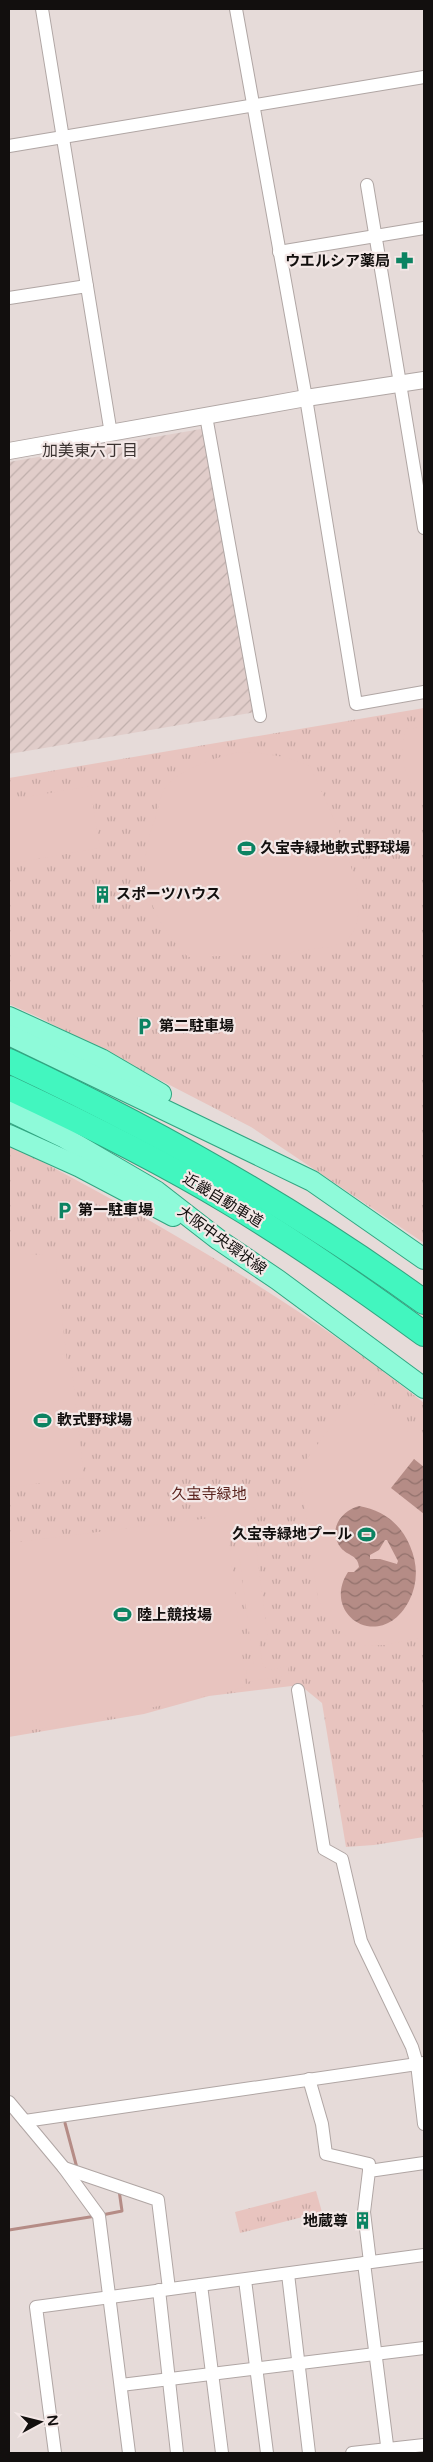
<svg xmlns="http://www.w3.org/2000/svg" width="433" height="2462" viewBox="0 0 433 2462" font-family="'Varela Round','Noto Sans JP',sans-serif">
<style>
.industrial{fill:url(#industrial-furrows)}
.park{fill:url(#park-tufts)}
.garden{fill:#e8c4bf}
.water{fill:url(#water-waves);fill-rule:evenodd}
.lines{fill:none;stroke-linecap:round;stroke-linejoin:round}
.stream{stroke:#b58c86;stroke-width:3}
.minor-casing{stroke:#b0a6a4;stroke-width:14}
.tertiary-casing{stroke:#b0a6a4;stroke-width:18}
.primary-casing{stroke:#31a581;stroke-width:22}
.motorway-casing{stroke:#31a581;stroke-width:26}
.minor{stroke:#fff;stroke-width:12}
.tertiary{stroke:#fff;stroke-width:16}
.primary{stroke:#8efad9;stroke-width:20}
.motorway{stroke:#42f6bf;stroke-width:24}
.labels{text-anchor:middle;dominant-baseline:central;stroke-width:4.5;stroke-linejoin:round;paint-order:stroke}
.poi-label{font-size:15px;font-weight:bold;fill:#120f0e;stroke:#f4e8e7;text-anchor:start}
.street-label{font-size:15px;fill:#120f0e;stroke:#f4e8e7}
.park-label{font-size:15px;fill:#5a241f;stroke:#f4e8e7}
.neighbourhood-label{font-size:16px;fill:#3c3432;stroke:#f4e8e7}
</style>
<defs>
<pattern id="industrial-furrows" width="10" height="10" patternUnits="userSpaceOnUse" patternTransform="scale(1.25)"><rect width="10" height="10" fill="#e1cdca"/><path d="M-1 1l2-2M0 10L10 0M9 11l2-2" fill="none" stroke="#c0afac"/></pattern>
<pattern id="park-tufts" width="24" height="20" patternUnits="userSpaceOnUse" patternTransform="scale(1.25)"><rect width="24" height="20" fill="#e8c4bf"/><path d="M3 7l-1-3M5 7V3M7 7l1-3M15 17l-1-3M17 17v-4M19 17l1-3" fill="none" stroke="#c6a7a3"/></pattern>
<pattern id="water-waves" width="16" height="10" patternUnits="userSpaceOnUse" patternTransform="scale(1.25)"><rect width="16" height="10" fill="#b58c86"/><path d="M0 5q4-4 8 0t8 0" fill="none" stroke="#92716c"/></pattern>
</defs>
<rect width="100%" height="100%" fill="#e6dbd9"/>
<!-- industrial -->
<polygon class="industrial" points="207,428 256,712 9,754 9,462"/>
<!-- park -->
<g class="park">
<polygon points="424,708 424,1243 251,1127 38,1017 9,1004 9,778"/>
<path d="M 9,1144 C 153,1220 297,1301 424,1403 L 424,1837 L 374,1845 L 346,1847 L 322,1703 L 300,1685 L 209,1696 L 144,1714 L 9,1737 Z"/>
<polygon points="316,2191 322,2212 240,2233 235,2212"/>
</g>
<!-- garden -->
<g class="garden">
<path d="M 424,727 L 424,804 C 407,783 396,756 406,729 Z"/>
<path d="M 240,752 C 265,753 287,756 310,766 C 324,799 384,912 346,940 C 330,952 305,946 288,954 L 188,957 C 146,913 134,873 156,816 C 159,807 160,794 166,787 C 178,769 220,756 240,752 Z"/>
<polygon points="90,786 100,848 9,864 9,800"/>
<polygon points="9,1253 43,1255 56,1266 67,1361 71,1361 84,1478 9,1487"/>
<polygon points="365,1390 373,1397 375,1406 408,1432 414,1426 424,1434 424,1637 385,1645 363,1646 336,1629 318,1599 299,1469 357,1392 361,1395"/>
<polygon points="226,1492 229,1498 247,1499 256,1510 253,1523 268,1639 259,1641 263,1666 270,1670 288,1666 289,1675 247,1682 246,1670 254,1669 236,1531 227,1522 226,1515 209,1517 208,1493"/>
<polygon points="226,1516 246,1687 81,1723 9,1733 9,1543"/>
</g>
<!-- water -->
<g class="water">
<polygon points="414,1459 424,1467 424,1514 391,1488"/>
<path d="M 359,1506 C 383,1510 401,1524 410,1546 C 418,1564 418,1584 409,1601 C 381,1654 320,1615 348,1572 L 354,1572 L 359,1567 C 358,1555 348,1556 341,1548 C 327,1530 341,1511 359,1506 ZM 385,1540 L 387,1540 L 398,1561 L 397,1564 L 380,1559 L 370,1559 L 370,1555 L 379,1550 Z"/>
</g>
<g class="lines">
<!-- stream -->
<g class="stream">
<polyline points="65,2123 77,2168"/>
<polyline points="102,2215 122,2211 119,2190"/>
<polyline points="9,2230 96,2216"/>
</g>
<defs>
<g id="minor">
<polyline points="42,9 111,434"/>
<polyline points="236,9 306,398 356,704 424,692"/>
<polyline points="9,146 424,77"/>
<polyline points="367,185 424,528"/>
<polyline points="279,252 424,228"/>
<polyline points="9,298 87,286"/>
<polyline points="206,416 260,716"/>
<polyline points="298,1690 324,1849 342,1859 361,1941 412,2047 417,2064 424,2124"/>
<polyline points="309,2079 322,2124 326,2154 369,2164 369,2171"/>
<polyline points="9,2102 64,2168 99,2216 129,2453"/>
<polyline points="25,2121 424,2063"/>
<polyline points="64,2168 158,2200 169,2289"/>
<polyline points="370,2262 364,2212 369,2171 424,2163"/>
<polyline points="364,2263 388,2453"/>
<polyline points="288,2274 309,2453"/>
<polyline points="245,2280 267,2453"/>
<polyline points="201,2285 222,2453"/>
<polyline points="159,2290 177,2453"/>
<polyline points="121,2385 424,2348"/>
<polyline points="55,2453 36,2307 424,2255"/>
<polyline points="352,2453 424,2445"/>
</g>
<polyline id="tertiary" points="9,451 306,398 424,380"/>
<g id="primary">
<polyline points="9,1017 101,1059 161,1094"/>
<polyline points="9,1035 312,1181 424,1259"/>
<polyline points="9,1111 65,1138 156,1191 219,1240 278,1280 424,1388"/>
<polyline points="9,1135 80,1167 173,1216"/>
</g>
<g id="motorway">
<path d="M 9,1061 C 154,1129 294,1208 424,1302"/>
<path d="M 9,1088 C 84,1123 159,1160 230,1203 C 297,1243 361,1288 424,1334"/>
</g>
</defs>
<!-- minor casing -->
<use href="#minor" class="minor-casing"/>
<!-- tertiary casing -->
<use href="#tertiary" class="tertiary-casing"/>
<!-- primary casing -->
<use href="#primary" class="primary-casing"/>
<!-- motorway casing -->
<use href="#motorway" class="motorway-casing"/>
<!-- minor -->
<use href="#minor" class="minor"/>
<!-- tertiary -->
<use href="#tertiary" class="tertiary"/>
<!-- primary -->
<use href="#primary" class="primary"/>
<!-- motorway -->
<use href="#motorway" class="motorway"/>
</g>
<!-- icons -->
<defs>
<symbol id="pharmacy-bare" viewBox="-9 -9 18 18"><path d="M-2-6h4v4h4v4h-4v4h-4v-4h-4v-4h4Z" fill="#0c8362" stroke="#f4e8e7" stroke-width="2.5" paint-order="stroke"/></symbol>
<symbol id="stadium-bare" viewBox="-9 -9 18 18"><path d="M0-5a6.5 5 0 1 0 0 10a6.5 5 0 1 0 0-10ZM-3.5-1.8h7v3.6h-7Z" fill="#0c8362" stroke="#f4e8e7" stroke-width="2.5" paint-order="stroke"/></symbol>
<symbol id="building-bare" viewBox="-9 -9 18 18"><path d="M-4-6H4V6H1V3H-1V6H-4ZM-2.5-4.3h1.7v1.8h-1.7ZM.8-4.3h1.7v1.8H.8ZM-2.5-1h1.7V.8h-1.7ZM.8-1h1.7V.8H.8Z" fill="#0c8362" stroke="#f4e8e7" stroke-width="2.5" paint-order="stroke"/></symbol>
<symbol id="parking-bare" viewBox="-9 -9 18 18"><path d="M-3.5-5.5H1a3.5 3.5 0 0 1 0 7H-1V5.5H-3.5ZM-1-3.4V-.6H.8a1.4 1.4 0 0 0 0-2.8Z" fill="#0c8362" stroke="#f4e8e7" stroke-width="2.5" paint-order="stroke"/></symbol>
</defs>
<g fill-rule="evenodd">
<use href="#pharmacy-bare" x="392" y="248" width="25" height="25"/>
<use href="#stadium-bare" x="234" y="836" width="25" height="25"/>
<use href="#building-bare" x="90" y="882" width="25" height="25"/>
<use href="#parking-bare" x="132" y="1014" width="25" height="25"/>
<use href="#parking-bare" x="52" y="1198" width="25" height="25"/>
<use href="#stadium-bare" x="30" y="1408" width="25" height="25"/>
<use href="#stadium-bare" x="354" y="1522" width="25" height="25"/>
<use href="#stadium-bare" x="110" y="1602" width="25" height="25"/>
<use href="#building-bare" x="350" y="2208" width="25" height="25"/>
</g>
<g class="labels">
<!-- poi labels -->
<g class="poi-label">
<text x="390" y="261" text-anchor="end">ウエルシア薬局</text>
<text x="260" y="848">久宝寺緑地軟式野球場</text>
<text x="116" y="894">スポーツハウス</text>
<text x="159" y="1026">第二駐車場</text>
<text x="78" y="1210">第一駐車場</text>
<text x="57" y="1420">軟式野球場</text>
<text x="352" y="1534" text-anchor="end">久宝寺緑地プール</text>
<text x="137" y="1615">陸上競技場</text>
<text x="348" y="2221" text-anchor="end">地蔵尊</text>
</g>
<!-- street labels -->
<g class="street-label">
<text transform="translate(223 1200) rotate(31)">近畿自動車道</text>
<text transform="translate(222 1240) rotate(36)">大阪中央環状線</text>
</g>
<!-- park labels -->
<g class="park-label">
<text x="209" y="1494">久宝寺緑地</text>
</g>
<!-- neighbourhood labels -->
<g class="neighbourhood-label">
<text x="90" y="451">加美東六丁目</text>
</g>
</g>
<!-- border -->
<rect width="433" height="2462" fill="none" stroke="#120f0e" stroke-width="20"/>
<!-- north arrow -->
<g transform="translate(40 2422) rotate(83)" stroke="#f4e8e7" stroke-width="4" paint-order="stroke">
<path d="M0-4L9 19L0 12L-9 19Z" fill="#120f0e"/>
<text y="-8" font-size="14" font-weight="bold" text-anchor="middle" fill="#120f0e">N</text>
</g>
</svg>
